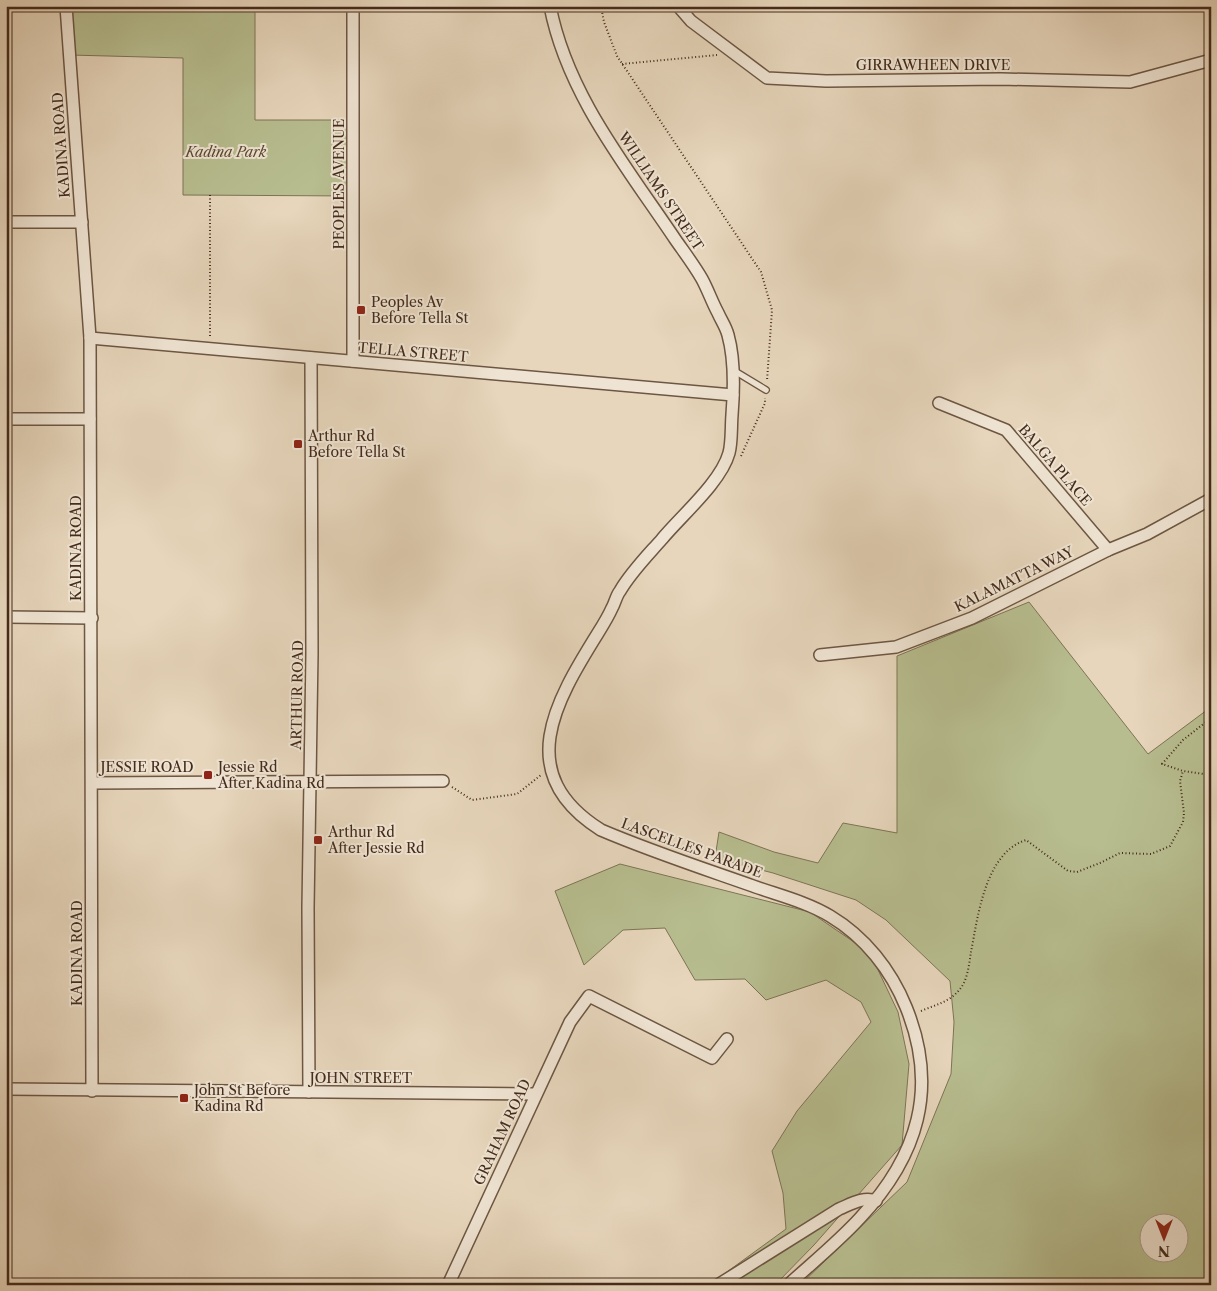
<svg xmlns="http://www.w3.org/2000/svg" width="1217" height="1291" viewBox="0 0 1217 1291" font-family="'Libre Caslon Text',serif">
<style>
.green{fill:#b7bd8f;stroke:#7e7455;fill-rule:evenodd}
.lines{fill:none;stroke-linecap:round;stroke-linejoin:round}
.lane-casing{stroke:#6d5643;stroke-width:8}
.street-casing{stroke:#6d5643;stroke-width:14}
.path{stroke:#442b1b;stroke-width:2;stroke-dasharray:1 2.5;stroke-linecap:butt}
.lane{stroke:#efe4d3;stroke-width:5.5}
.street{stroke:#efe4d3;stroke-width:11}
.poi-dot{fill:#8f2418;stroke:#efe4d3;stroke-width:2}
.labels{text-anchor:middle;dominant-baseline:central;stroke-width:4;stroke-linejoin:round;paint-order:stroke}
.street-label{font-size:14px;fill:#442b1b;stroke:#efe4d3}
.park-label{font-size:14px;font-style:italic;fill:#5b4832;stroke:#efe4d3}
.poi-label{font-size:14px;fill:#442b1b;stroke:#efe4d3;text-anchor:start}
</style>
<rect width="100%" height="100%" fill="#e7d6bc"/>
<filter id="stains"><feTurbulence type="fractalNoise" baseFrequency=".004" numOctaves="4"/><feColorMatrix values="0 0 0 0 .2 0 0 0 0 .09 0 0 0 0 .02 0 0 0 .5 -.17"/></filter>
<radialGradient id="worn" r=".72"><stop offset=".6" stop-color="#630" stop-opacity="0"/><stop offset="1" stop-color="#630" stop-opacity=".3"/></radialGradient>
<!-- green -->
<g class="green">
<polygon points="66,6 255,6 255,120 354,120 354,196 183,195 183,58 70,55"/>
<path d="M 1029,602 L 1148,754 L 1211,707 L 1211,1285 L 800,1285 L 907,1182 L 951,1074 L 954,1022 L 950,981 L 886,920 L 856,900 L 773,873 L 715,858 L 719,832 L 774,852 L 818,863 L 843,823 L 897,833 L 897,656 ZM 1150,1224 L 1180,1224 L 1180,1254 L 1150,1254 Z"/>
<polygon points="620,864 810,912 870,953 898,1012 909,1064 902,1145 814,1245 775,1285 709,1285 786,1229 783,1193 772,1151 797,1111 871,1022 861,1002 826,980 766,1000 745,979 695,980 665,928 623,930 584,965 555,891"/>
</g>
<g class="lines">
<defs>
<polyline id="lane" points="733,370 766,390"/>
<g id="street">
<polyline points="66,6 90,338 92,1091"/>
<polyline points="353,6 353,361"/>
<path d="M 550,6 C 567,94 626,166 675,239 C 684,252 694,265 702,279 C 708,290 712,302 718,313 C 721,320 726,327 728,335 C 735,360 734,390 732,415 C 731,427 732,442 729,453 C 721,482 681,516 662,539 C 648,555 631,572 620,591 C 616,596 615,603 612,608 C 608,617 603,625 598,633 C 555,702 512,774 601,830 C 650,851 702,868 753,886 C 778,895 807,902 830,916 C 865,937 891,970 906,1007 C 939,1088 918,1156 860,1218 C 838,1242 812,1263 788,1285"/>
<polyline points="678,6 691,21 767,78 826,81 1001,79 1130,82 1211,60"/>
<polyline points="6,222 82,222"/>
<polyline points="90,338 733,395"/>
<polyline points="939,403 1006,430 1108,550"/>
<polyline points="6,419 90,419"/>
<polyline points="6,617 92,618"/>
<polyline points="820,655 896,647 972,618 1108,550 1147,534 1211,499"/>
<polyline points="92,783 443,781"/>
<polyline points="6,1089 535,1094"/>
<polyline points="309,1092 308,908 312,653 311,358"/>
<polyline points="448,1285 570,1022 589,996 712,1058 727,1039"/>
<path d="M 718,1285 L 839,1209 C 851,1204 864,1196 876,1201"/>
</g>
</defs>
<!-- lane casing -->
<use href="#lane" class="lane-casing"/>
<!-- street casing -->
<use href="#street" class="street-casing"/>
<!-- path -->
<g class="path">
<polyline points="601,6 604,22 617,56 761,272 772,310 767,381"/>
<polyline points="622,64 717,55"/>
<polyline points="210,195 210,336"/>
<polyline points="741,456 765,403 765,398"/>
<polyline points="1211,718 1183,740 1162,764 1183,771 1211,775"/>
<polyline points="452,787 472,800 517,794 541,775"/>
<path d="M 921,1011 C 935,1005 950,1002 960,989 C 968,979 969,964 971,952 C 978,916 985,853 1026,840 L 1068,871 L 1077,872 L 1100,863 L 1120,853 L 1151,854 L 1170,846 L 1183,822 L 1184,813 L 1180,781 L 1183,771"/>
</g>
<!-- lane -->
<use href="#lane" class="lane"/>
<!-- street -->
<use href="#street" class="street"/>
</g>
<!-- markers -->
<g class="poi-dot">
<rect x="356" y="305" width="10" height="10" rx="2.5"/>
<rect x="293" y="439" width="10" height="10" rx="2.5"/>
<rect x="203" y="770" width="10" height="10" rx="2.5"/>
<rect x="313" y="835" width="10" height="10" rx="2.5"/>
<rect x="179" y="1093" width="10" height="10" rx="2.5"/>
</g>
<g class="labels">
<!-- street labels -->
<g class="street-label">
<text x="933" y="65">GIRRAWHEEN DRIVE</text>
<text transform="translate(61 145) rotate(-94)">KADINA ROAD</text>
<text transform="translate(339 184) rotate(-90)">PEOPLES AVENUE</text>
<text transform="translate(661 191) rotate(56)">WILLIAMS STREET</text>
<text transform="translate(413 352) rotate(5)">TELLA STREET</text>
<text transform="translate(1055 465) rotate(49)">BALGA PLACE</text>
<text transform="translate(76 548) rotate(-90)">KADINA ROAD</text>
<text transform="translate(1014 579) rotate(-26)">KALAMATTA WAY</text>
<text transform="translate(297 695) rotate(-89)">ARTHUR ROAD</text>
<text x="147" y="767">JESSIE ROAD</text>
<text transform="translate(692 848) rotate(20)">LASCELLES PARADE</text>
<text transform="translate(77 953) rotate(-90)">KADINA ROAD</text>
<text x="361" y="1078">JOHN STREET</text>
<text transform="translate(502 1132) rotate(-65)">GRAHAM ROAD</text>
</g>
<!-- park labels -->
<g class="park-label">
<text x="226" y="152">Kadina Park</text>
</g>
<!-- poi labels -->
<g class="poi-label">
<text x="371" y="302">Peoples Av<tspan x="371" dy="16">Before Tella St</tspan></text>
<text x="308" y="436">Arthur Rd<tspan x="308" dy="16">Before Tella St</tspan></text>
<text x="218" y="767">Jessie Rd<tspan x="218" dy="16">After Kadina Rd</tspan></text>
<text x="328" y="832">Arthur Rd<tspan x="328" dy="16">After Jessie Rd</tspan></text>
<text x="194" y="1090">John St Before<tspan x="194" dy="16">Kadina Rd</tspan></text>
</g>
</g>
<!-- margin -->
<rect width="1217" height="1291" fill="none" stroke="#e7d6bc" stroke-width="25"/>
<rect x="8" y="8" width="1202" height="1276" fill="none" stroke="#442b1b" stroke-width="2.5"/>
<rect x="12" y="12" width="1192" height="1266" fill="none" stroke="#442b1b"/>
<!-- north arrow -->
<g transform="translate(1164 1238) rotate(180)"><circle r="24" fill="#efe4d3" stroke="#ab9a89"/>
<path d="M0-4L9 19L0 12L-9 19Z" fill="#8f2418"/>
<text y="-8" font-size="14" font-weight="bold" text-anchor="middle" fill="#442b1b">N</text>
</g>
<rect width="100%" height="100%" filter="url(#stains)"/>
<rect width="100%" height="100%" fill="url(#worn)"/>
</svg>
